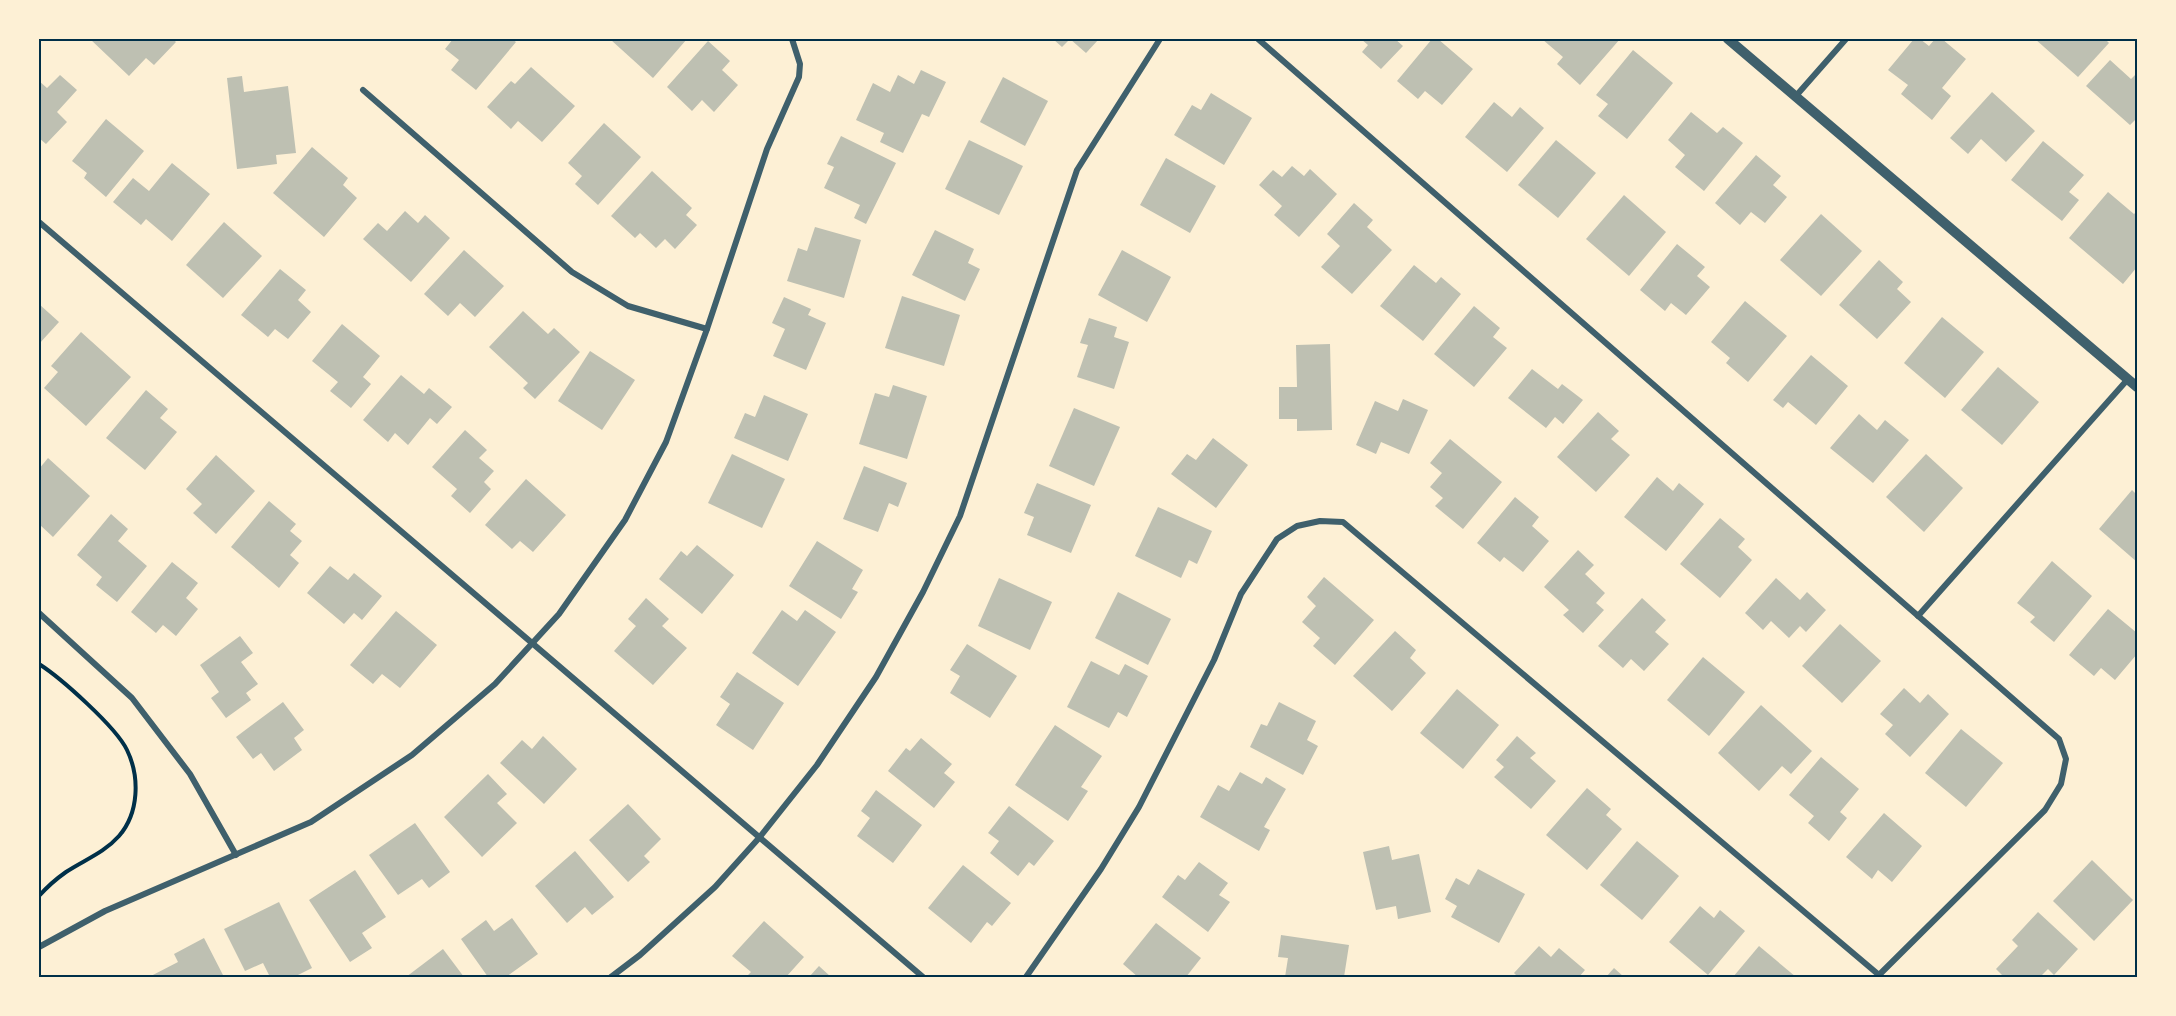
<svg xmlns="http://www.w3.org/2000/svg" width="2176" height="1016" viewBox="0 0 2176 1016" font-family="'Work Sans',sans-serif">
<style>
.building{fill:#bec0b2}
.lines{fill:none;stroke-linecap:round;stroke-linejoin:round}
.path{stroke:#003049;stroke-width:4}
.minor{stroke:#3f606c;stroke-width:6}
.tertiary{stroke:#3f606c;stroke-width:10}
.neatline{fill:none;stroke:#003049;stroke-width:2}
</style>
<rect width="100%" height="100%" fill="#fdf0d5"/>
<!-- building -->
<g class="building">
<polygon points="90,39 173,39 176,42 154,65 146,58 129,76"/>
<polygon points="453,39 512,39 516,42 476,90 451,70 459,60 445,49"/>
<polygon points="612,39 687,39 653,78 611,40"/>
<polygon points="1053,39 1070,39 1062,47"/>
<polygon points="1070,39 1099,39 1086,53"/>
<polygon points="1361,39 1395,39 1403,46 1381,69 1362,52 1368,45"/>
<polygon points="1432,39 1438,39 1473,69 1442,105 1425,91 1418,99 1397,81"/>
<polygon points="1542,39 1620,39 1580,85 1557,64 1563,57"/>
<polygon points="1914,39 1920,39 1929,46 1935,39 1942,39 1966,59 1942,88 1951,96 1932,120 1901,94 1908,85 1888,70"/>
<polygon points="2035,39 2105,39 2109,43 2078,77"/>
<polygon points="708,41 730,61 722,70 738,85 714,112 702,100 692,111 667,87"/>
<polygon points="1633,50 1673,83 1627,139 1598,116 1608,104 1596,95"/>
<polygon points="2110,60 2131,79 2137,73 2137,118 2130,125 2086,86"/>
<polygon points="531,67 575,106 542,142 518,121 511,129 487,107 511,81 515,84"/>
<polygon points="921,70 946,82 929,117 922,114 903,153 880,142 884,133 856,120 873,83 890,92 898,75 914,84"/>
<polygon points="60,75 77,90 57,112 67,122 46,144 39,138 39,81 47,88"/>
<polygon points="242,76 244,92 288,86 296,153 276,155 277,164 237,169 227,78"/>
<polygon points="1003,77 1048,101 1025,146 980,122"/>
<polygon points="1992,92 2035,131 2006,162 1981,139 1968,154 1950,138"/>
<polygon points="1211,93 1252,118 1224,165 1174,135 1192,105 1201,110"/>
<polygon points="1494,102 1512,117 1520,107 1544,128 1507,172 1465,137"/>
<polygon points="1691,112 1717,133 1723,127 1743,143 1704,191 1675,167 1685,155 1668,140"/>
<polygon points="106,119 144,151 106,197 84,178 87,173 72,161"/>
<polygon points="604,123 641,157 598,205 575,184 582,176 568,163"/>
<polygon points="841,136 896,163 866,224 854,218 860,205 824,188 834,167 827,164"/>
<polygon points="969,140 1023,166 999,215 945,189"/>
<polygon points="1556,140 1596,173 1558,218 1518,185"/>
<polygon points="2043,141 2084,175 2069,192 2079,200 2062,221 2011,180"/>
<polygon points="312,147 348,178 343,185 357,198 324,237 273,193"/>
<polygon points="1756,155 1781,176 1773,185 1787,197 1765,223 1751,212 1740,225 1715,203"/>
<polygon points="1166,158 1216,186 1190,233 1140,205"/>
<polygon points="172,163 210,194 172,241 146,219 141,225 113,202 133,178 149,191"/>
<polygon points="1292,166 1304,176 1310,169 1337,194 1299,237 1274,215 1282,206 1259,185 1273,170 1282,177"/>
<polygon points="652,171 692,208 686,215 697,225 675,249 665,239 656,248 640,233 635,238 611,216"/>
<polygon points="2108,192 2134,214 2137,211 2137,267 2123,284 2069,238"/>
<polygon points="1624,195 1666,232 1629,276 1586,239"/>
<polygon points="1354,203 1373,220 1367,227 1392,250 1352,294 1321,267 1340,246 1327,234"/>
<polygon points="405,211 418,223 425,215 450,238 411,282 363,239 378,223 387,231"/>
<polygon points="1821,214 1862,251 1821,296 1780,260"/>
<polygon points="224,222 262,256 223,298 186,265"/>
<polygon points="815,227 861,240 844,298 787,281 798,248 807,251"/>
<polygon points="935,230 974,249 968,263 980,269 965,301 912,275"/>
<polygon points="1677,244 1705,267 1697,276 1710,287 1686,315 1671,303 1665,311 1640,290"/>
<polygon points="464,250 504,286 475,317 460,303 448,316 424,294"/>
<polygon points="1122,250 1171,277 1147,322 1098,295"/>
<polygon points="1879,260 1903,282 1897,289 1911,302 1877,339 1839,305"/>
<polygon points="1414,265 1436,283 1441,277 1461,294 1423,341 1380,306"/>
<polygon points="280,269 306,290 298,300 311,312 288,339 275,329 268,337 241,315"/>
<polygon points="902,296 960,315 944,366 885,348"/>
<polygon points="784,297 811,309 808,315 826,323 806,370 773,356 785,329 772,323"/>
<polygon points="1745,301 1787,336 1748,382 1726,363 1730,358 1711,342"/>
<polygon points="39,304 59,322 39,344"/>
<polygon points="1474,306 1500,328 1493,337 1507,348 1474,387 1434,354"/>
<polygon points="523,311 548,334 554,328 580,352 535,399 523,388 528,383 489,347"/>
<polygon points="1942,317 1984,352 1945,398 1904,363"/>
<polygon points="1089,318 1117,327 1114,337 1129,342 1114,389 1077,377 1088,345 1080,343"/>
<polygon points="342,324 380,356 363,377 371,384 351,408 330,391 338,382 312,361"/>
<polygon points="81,332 131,377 86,426 44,388 58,372 51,366"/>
<polygon points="1330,344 1332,430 1297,431 1297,419 1279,419 1279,387 1297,387 1296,345"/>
<polygon points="590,351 635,380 602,430 558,401"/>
<polygon points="1811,355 1848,386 1816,425 1788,402 1783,408 1773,400"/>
<polygon points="1998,367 2039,402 2002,445 1961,410"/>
<polygon points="1532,369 1558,389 1562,384 1583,400 1563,424 1555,417 1546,428 1508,398"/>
<polygon points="401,375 424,394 429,388 452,407 437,424 430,418 408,445 395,433 388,442 363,420"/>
<polygon points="893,385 927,396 907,459 859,444 875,393 889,397"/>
<polygon points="146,390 168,409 160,418 177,432 145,470 106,438"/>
<polygon points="764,395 808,414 788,461 734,438 745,413 755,417"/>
<polygon points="1403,399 1428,410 1409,454 1381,442 1376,454 1356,445 1375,401 1398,411"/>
<polygon points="1074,408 1120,427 1094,486 1049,466"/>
<polygon points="1598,412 1619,431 1611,439 1630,455 1596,492 1557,457"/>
<polygon points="1859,414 1877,430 1885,420 1909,440 1873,483 1830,448"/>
<polygon points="465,430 487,450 479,458 494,471 484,482 491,489 470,513 451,496 457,489 432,467"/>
<polygon points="1213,438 1248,465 1216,508 1171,474 1187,454 1196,460"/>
<polygon points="1450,439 1502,482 1463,529 1435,506 1443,498 1430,487 1442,473 1430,463"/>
<polygon points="732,454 785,479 762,528 708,503"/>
<polygon points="1926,454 1963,488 1924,532 1886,497"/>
<polygon points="216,455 255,491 216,534 193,513 202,504 186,489"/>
<polygon points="48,458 90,496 53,537 39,524 39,469"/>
<polygon points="864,466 907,483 898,507 889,503 878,532 843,519"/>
<polygon points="1657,477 1673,491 1679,483 1704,504 1666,551 1624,517"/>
<polygon points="526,479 566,515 533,552 520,541 512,549 485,525"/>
<polygon points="1037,483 1091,505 1071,553 1027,535 1034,517 1024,513"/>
<polygon points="2132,490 2137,495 2137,562 2099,529"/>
<polygon points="1515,497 1539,517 1532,526 1549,541 1523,572 1504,557 1500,562 1477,543"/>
<polygon points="269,501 296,524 290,531 302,541 290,555 299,563 279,588 231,547"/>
<polygon points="1158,507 1212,531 1197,564 1189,560 1181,578 1135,556"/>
<polygon points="111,514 128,529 118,541 147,566 117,602 96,585 102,577 77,555"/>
<polygon points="1720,518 1745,539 1738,547 1752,560 1720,598 1680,564"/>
<polygon points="817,541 863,570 852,589 858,592 841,619 789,586"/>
<polygon points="697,545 734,575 702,614 659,579 681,551 687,556"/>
<polygon points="1578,550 1594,565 1585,574 1605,593 1596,603 1604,610 1583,633 1563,615 1569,610 1544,587"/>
<polygon points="2052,561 2092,596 2054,642 2030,622 2035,617 2017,603"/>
<polygon points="172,562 198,583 186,598 198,609 176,636 163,625 156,633 131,612"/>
<polygon points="330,566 348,580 354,573 382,596 362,620 354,613 344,624 307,593"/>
<polygon points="1324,577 1374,620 1335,665 1313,646 1320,638 1302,622 1316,606 1307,597"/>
<polygon points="999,578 1052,602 1030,650 978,626"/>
<polygon points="1776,578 1800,600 1807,592 1826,610 1806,632 1800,626 1789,638 1771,621 1763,630 1745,613"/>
<polygon points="1118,592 1171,619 1148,665 1095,638"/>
<polygon points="646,598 669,619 662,626 687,648 653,685 614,651 636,626 628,619"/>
<polygon points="1642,598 1666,620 1655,632 1669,644 1644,671 1631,659 1623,668 1598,646"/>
<polygon points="2108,609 2137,633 2137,654 2115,680 2101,668 2094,676 2069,655"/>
<polygon points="782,610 797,621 805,610 836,632 798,686 752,653"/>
<polygon points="396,611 437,645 400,688 382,674 373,684 350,665"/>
<polygon points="1840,624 1881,661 1842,703 1802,666"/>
<polygon points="1395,631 1416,650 1410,658 1426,673 1392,711 1353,676"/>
<polygon points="240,636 253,653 241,662 258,684 246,693 251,700 226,718 211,698 219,692 200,665"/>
<polygon points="967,644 1017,676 990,718 950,693 960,676 950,670"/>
<polygon points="1703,657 1745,692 1709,736 1667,700"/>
<polygon points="1091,661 1119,675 1125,664 1148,676 1127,717 1118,712 1109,728 1067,707"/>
<polygon points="737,672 784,703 753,750 716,725 730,704 720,697"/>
<polygon points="1904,688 1920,703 1928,694 1949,714 1910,757 1885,734 1893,725 1880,714"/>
<polygon points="1457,689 1499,725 1463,769 1420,733"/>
<polygon points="283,702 304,730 294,738 302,750 274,771 261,753 253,759 236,737"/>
<polygon points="1279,702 1316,721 1307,740 1318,746 1303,775 1250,747 1261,724 1267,726"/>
<polygon points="1761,705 1812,751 1791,774 1782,766 1759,791 1718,753"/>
<polygon points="1055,725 1102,756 1081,787 1088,791 1068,821 1015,785"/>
<polygon points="1961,729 2003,763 1966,807 1925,773"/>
<polygon points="543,736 577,769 544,804 500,763 522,740 532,749"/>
<polygon points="1517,736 1536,753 1530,758 1556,781 1531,809 1494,777 1504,767 1496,760"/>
<polygon points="921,738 952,764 944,773 955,782 934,808 888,771 906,748 910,751"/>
<polygon points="1821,757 1859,789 1840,812 1847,818 1829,841 1808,823 1814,816 1789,795"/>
<polygon points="1240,772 1262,784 1266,777 1286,789 1264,827 1270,830 1259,851 1200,817 1218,785 1229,791"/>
<polygon points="488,774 507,794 497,803 517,823 482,857 444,817"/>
<polygon points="1587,788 1611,809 1606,815 1622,829 1587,870 1546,835"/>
<polygon points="876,790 922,825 893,863 857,836 870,818 861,811"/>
<polygon points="628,804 661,839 644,856 650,862 628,882 589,840"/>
<polygon points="1009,806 1054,841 1034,866 1029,862 1018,876 990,853 999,841 988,833"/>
<polygon points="1884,813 1922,846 1892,882 1878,870 1872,879 1846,857"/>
<polygon points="415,823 450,872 429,888 422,879 398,895 369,855"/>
<polygon points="1637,841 1679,876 1642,920 1600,885"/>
<polygon points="1389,846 1392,860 1419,854 1431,912 1398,919 1396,906 1376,910 1363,852"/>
<polygon points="575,851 614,897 592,915 585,907 567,923 535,886"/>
<polygon points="2092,860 2133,900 2094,941 2053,901"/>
<polygon points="1199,862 1228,883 1219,895 1230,902 1208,932 1162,897 1178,875 1185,880"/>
<polygon points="963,865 1011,903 992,926 987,922 971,943 928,908"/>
<polygon points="1478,869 1525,894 1499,943 1451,917 1457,906 1445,899 1456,878 1469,885"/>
<polygon points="355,870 386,917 362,933 372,948 350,962 309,900"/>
<polygon points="279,902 312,968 294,977 270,977 263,963 245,971 224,929"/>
<polygon points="1700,906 1714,918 1720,910 1745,931 1708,975 1669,942"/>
<polygon points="2038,912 2078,949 2054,975 2048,969 2040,977 2004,977 1996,969 2018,946 2012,940"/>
<polygon points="512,918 538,954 506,977 488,977 461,939 486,920 494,931"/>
<polygon points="764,921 804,957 786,977 746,977 751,972 732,956"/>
<polygon points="1156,923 1201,958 1186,977 1138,977 1123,964"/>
<polygon points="1281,935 1349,945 1344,977 1285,977 1288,958 1278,957"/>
<polygon points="204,938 224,977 149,977 178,962 174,954"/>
<polygon points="1539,946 1551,957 1559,948 1585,970 1579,977 1518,977 1514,973"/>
<polygon points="1759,946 1796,977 1733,977"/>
<polygon points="443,949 464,977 406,977"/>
<polygon points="819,966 831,977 809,977"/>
<polygon points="1614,968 1624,977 1606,977"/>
</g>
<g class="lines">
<!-- path -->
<path class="path" d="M 39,664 C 61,678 116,727 127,750 C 140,777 139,813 119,836 C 104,853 84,860 66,872 C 56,879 47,887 39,896"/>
<!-- minor -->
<g class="minor">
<polyline points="1258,39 2059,739 2066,759 2061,784 2045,810 1877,977"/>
<polyline points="363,90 572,272 628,306 707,329"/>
<polyline points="1795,97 1846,39"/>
<polyline points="39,222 923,977"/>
<polyline points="39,613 132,698 190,774 236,855"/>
<polyline points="1918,616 2128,379"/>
<polyline points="39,947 105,911 311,822 412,755 495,684 559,614 625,520 666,442 707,329 767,149 799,77 800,64 792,39"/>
<polyline points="611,977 640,955 715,887 759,838 817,765 876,677 923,592 960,516 1077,170 1160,39"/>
<polyline points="1026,977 1101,869 1139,807 1214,660 1241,594 1277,539 1297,526 1320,521 1343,522 1879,975"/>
</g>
<!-- tertiary -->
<polyline class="tertiary" points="1728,39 2137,387"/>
</g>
<!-- border -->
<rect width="2176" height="1016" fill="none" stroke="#fdf0d5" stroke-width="81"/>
<rect x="40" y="40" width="2096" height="936" class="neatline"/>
</svg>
